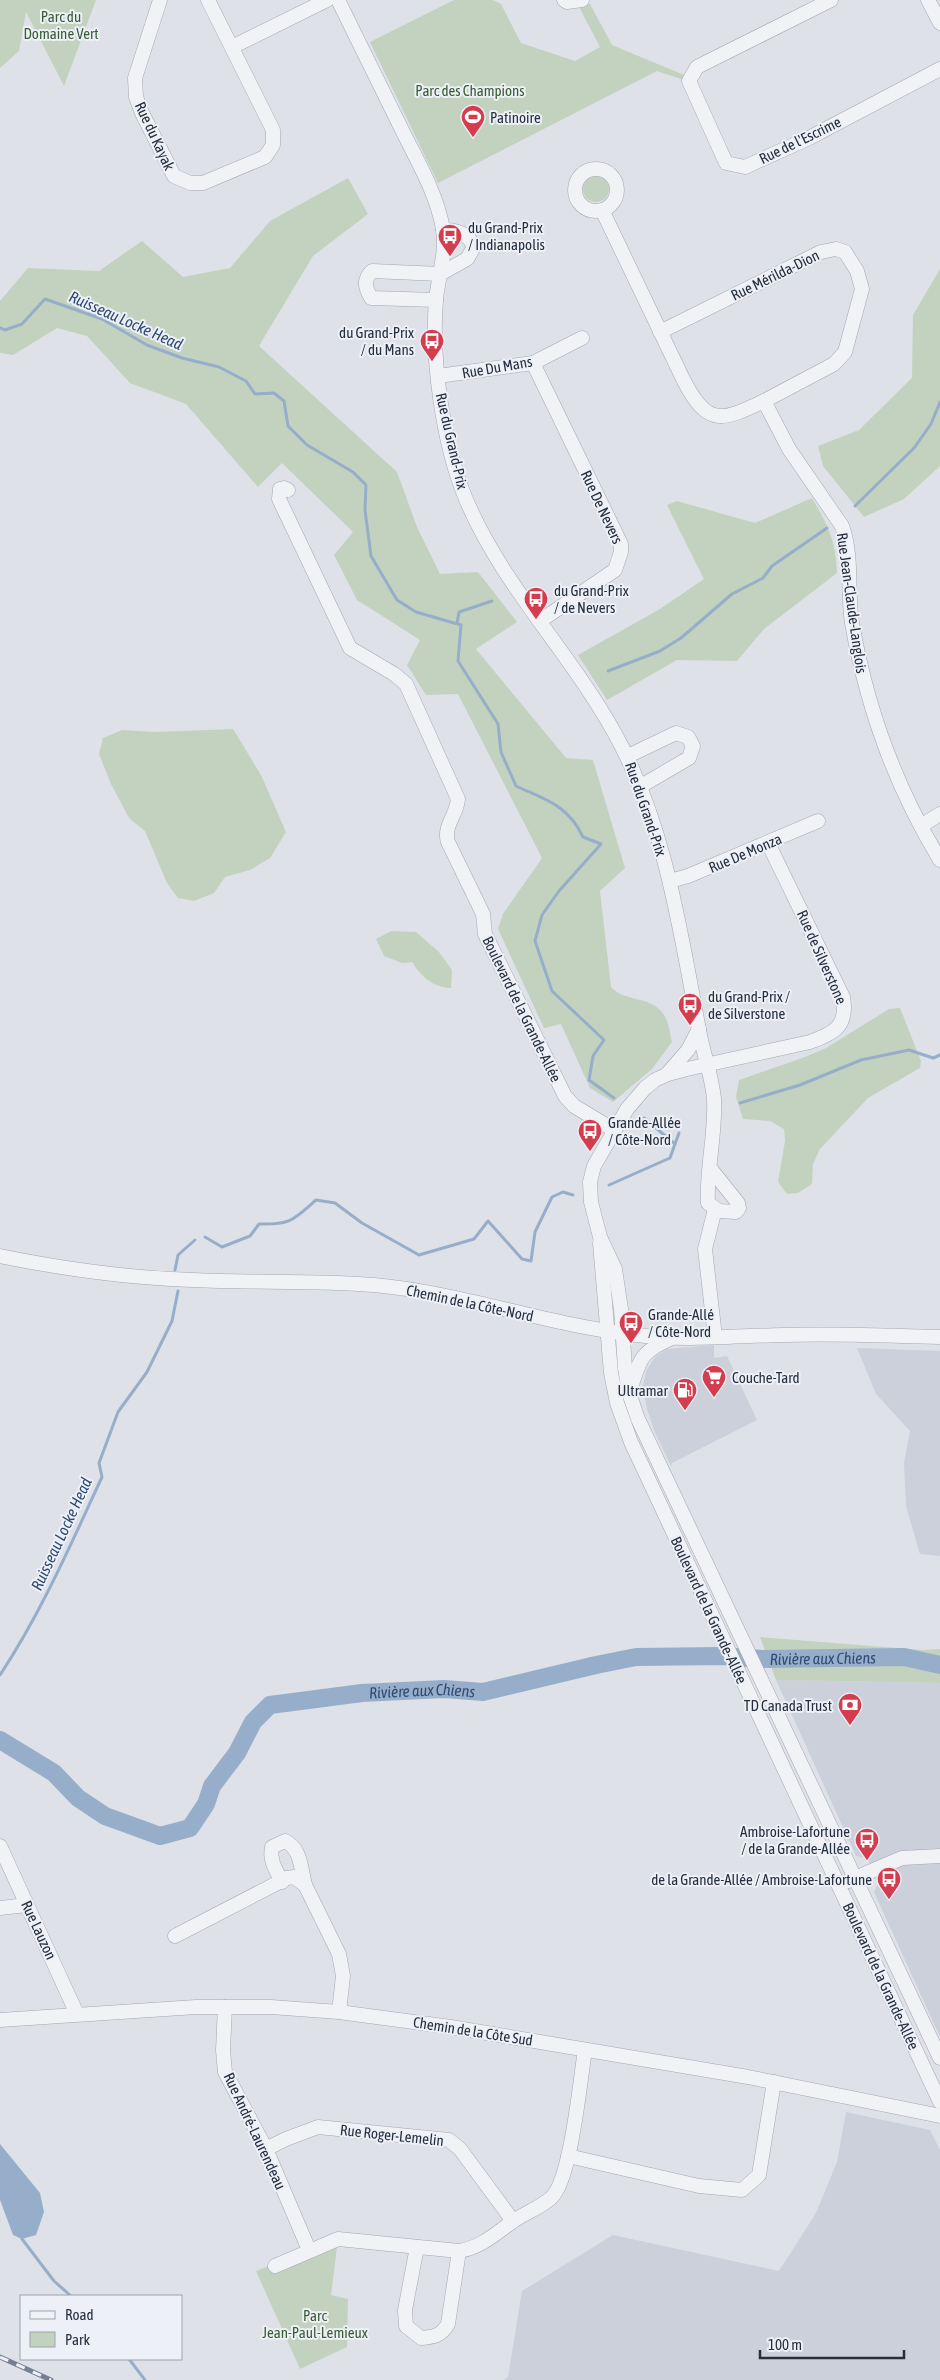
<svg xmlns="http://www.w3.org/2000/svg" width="940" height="2380" viewBox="0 0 940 2380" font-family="'Asap Condensed',sans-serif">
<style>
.built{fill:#ccd0da}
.green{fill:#c3d2bf}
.water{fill:#97aeca}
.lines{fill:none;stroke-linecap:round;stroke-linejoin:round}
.stream{stroke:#97aeca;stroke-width:3}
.river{stroke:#97aeca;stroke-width:18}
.minor-casing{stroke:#a3a8b2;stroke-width:15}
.minor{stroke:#f1f2f6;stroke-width:14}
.rail-casing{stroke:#778092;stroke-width:5}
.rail{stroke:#edf0f6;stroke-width:3;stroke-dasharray:9;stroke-linecap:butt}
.labels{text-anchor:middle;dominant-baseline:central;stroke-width:4;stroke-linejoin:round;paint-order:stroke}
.park-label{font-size:15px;fill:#395c33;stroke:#edf0f6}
.poi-label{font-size:15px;fill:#262f3f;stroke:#edf0f6;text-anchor:start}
.street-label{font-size:15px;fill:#262f3f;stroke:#edf0f6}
.water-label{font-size:16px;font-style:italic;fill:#2f4b75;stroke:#edf0f6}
</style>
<rect width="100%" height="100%" fill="#dee1e8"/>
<!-- built -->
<g class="built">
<polygon points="714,1345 714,1358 727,1356 757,1420 672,1463 671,1466 654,1430 647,1409 643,1386 646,1371 655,1357 667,1349"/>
<polygon points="857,1348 940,1351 940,1556 920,1554 906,1506 904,1463 910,1431 876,1394"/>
<polygon points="776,1680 940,1683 940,2037 874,1892 879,1881 867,1858 856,1856"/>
<polygon points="846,2112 930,2130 940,2150 940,2380 504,2380 508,2377 522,2291 613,2235 779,2271 816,2213 837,2162"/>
</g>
<!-- green -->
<g class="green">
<polygon points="0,0 96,0 64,86 26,12 19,51 0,68"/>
<polygon points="454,0 493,0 501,4 521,43 575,61 600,47 579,7 590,4 612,45 684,75 684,80 657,71 438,183 370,42"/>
<circle cx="596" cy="189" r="13"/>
<path d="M 348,178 L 368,214 L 313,256 L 259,346 L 397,472 L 417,527 L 440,574 L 478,572 L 517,622 L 476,649 L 566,758 L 593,760 L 625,868 L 600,891 L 611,987 C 625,1003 652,995 664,1015 C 669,1022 670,1034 672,1042 L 652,1069 L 613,1102 L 590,1088 L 561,1024 L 544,1028 L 498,929 L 503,914 L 542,858 L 458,694 L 426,695 L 407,665 L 420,640 L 357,600 L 334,555 L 353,532 L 282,463 L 258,487 L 186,404 L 130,383 L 87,336 L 57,328 L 13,355 L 0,353 L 0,301 L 28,268 L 99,271 L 142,241 L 183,277 L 230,268 L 270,221 Z"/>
<polygon points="940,269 940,466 904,499 864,517 823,466 818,446 859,430 912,378 913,315"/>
<path d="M 812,498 C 828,525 836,541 837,573 L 764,629 L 737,661 L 677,660 L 607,700 L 578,655 L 660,609 L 704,579 L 667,505 L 677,501 L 755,523 Z"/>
<polygon points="233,729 261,775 286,832 270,858 250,870 225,877 214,893 194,901 178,898 167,883 145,831 129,818 111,784 99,754 103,738 122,730 157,732"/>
<path d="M 391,931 L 416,932 L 439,952 L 452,970 L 451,988 C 432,987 422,977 412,962 L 402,963 L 384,956 L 376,939 Z"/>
<polygon points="900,1008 921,1061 920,1068 868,1098 820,1149 813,1164 812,1184 798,1193 787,1194 778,1182 785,1141 784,1129 770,1121 743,1119 736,1097 739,1080 805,1057 826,1048 889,1009"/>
<polygon points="760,1637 922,1650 940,1649 940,1683 776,1680"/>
<polygon points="338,2239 331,2295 348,2299 347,2347 300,2369 256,2271"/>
</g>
<!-- water -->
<polygon class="water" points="0,2144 40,2193 44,2212 36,2235 22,2239 13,2235 0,2200"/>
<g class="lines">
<!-- stream -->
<g class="stream">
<path d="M 0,328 L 5,330 L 22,324 L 45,299 L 102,319 L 147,345 L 182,358 L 219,367 L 246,381 L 255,394 L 274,393 L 284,401 L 288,426 L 307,445 L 353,472 L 366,485 L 365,510 L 371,556 L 397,600 L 416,612 L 461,625 L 458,661 L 498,724 L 501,752 L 516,786 C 546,800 568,805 583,837 L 601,844 L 559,891 L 542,915 L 535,941 L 552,991 L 604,1040 L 593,1056 L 589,1080 L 614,1098"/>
<polyline points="855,506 914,448 931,424 940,402"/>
<polyline points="457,623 459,612 492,601"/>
<polyline points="608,671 660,651 681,638 732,594 763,578 772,566 827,528"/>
<polyline points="740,1103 800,1085 861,1060 909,1050 933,1058 940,1055"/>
<polyline points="675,1144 679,1133"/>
<polyline points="609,1185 670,1158 675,1144 644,1118"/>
<path d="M 205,1237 L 222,1247 L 250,1236 L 259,1224 C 291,1225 293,1220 316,1200 L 335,1203 L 362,1223 L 419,1255 L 474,1239 L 488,1221 L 522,1259 L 531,1261 L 535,1232 L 552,1197 L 563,1192 L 573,1195"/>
<polyline points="175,1270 178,1255 195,1240"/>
<path d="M 0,1675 C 41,1613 71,1544 102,1477 L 99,1463 L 118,1412 L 147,1372 L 172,1321 L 178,1291"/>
<polyline points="22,2239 54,2281 71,2296"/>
<polyline points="129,2359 145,2380"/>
</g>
<!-- river -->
<path class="river" id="s1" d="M 0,1740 L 54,1773 L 78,1798 L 105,1816 L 160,1836 L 190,1828 L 206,1804 L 212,1786 L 237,1753 L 253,1722 L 270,1705 L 362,1693 L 444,1689 L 483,1692 L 596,1665 L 636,1657 L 722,1656 L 762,1659 L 904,1657 L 940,1665"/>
<defs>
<g id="minor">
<polyline points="160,0 135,78 136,97 142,113 174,176 190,183 203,183 265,157 273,145 273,130 208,0"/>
<path d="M 338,0 C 360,44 382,89 404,134 C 419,164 437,195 443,229 C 447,252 438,277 436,300 C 431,358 443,443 465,497 C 501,584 569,651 614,732 C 665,823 680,929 699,1030 C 703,1053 712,1076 714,1099 C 716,1134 706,1169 708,1203 L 719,1211 L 736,1212 L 739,1208 L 738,1203 L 710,1168"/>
<polyline points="564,0 567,2 582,0"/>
<polyline points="831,0 697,67 689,81 726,163 745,167 809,138 940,69"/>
<polyline points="928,0 940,23"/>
<polyline points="232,47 327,0"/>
<circle cx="596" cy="190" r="21"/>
<path d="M 602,210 L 684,381 C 708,427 722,421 764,401 L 789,449 L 842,526 C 853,556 847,592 852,623 C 867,709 895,786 940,860"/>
<path d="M 436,300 L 371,298 C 365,287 363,280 372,271 L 440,274 L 467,259 L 474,247 C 469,234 457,230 443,230"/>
<polyline points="660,332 821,252 836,249 845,252 857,271 862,289 845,352 834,364 764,401"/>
<polyline points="533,363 621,544 621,552 615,570 540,621"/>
<polyline points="438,376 533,363 582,338"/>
<path d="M 288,490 L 284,488 L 280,489 L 279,499 L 350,648 L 394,674 L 406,684 L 458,799 C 457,815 443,826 448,842 L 483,914 L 485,934 L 565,1096 L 574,1106 L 614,1130"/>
<polyline points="628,756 676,733 688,737 693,746 689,758 641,786"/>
<polyline points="921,826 940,814"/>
<path d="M 768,843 L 843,997 C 848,1026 835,1033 810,1042 L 687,1069 L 668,1074 L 655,1080 L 645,1088 L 627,1109 L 594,1166 L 590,1182 L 591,1202 L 600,1237 L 615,1269 L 621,1309 L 625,1368 L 629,1393 L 638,1419 L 940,2058"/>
<polyline points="670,881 688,876 818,821"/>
<polyline points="668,1073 688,1050 699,1029"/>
<polyline points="715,1209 705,1249 715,1337"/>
<polyline points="600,1243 611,1373 617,1403 631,1442 940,2102"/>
<path d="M 0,1256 C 64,1269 128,1278 193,1280 C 254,1283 314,1280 374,1285 C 463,1293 547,1325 636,1335 C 684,1341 734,1336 783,1335 C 835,1333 888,1336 940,1337"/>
<path d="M 630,1390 C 641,1358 639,1353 672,1338"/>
<polyline points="0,1846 77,2014"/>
<polyline points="848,1881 902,1858 940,1856"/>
<path d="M 282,1882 C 276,1870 269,1860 272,1847 L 285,1841 C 301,1848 301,1869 305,1885"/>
<polyline points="0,1908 27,1905"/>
<polyline points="175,1936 287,1878 294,1877 305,1885 339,1954 343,1976 339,2012"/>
<polyline points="225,2007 223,2050 225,2072 266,2149 309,2250"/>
<polyline points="0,2020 196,2007 271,2007 339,2012 451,2027 748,2077 940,2116"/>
<polyline points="266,2149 286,2139 318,2127 449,2140 460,2149 513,2221"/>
<polyline points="568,2156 699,2186 742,2190 759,2175 774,2082"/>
<path d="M 417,2247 L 405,2310 L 406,2326 L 421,2338 C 434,2337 441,2336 448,2324 L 459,2251"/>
<path d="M 275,2266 L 338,2239 L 459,2251 C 480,2248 495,2234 512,2222 C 524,2213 540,2208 551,2198 C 571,2181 580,2080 585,2050"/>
</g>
</defs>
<!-- minor casing -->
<use href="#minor" class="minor-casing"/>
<!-- minor -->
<use href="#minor" class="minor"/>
<defs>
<polyline id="rail" points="0,2357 51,2380"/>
</defs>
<!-- rail casing -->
<use href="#rail" class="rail-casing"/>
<!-- rail -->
<use href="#rail" class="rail"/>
</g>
<!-- icons -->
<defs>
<symbol id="stadium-pin" viewBox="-11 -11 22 30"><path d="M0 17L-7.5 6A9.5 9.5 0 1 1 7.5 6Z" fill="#d33d4e" stroke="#edf0f6"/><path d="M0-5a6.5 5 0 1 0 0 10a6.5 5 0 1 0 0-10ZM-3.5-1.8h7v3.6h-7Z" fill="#fff"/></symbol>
<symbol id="bus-pin" viewBox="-11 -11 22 30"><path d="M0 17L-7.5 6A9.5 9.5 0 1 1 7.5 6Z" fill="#d33d4e" stroke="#edf0f6"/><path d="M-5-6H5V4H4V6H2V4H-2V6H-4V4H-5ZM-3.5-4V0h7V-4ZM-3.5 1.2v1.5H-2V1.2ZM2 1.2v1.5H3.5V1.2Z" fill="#fff"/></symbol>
<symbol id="supermarket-pin" viewBox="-11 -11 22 30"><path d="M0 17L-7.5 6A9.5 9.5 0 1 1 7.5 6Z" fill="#d33d4e" stroke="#edf0f6"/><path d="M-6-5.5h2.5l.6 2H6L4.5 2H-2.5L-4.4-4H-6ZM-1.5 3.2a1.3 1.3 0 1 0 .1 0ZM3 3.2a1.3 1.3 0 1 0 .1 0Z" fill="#fff"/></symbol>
<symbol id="fuel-pin" viewBox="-11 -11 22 30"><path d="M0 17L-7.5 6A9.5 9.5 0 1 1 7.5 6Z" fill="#d33d4e" stroke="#edf0f6"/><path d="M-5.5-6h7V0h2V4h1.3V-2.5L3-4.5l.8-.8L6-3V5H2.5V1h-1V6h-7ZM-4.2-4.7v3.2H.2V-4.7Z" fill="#fff"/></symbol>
<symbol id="bank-pin" viewBox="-11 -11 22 30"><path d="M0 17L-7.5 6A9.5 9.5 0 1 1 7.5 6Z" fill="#d33d4e" stroke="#edf0f6"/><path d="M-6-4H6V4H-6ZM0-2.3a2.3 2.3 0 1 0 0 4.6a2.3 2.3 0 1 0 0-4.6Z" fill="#fff"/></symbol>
</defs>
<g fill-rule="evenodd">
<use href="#stadium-pin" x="459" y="103" width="28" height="38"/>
<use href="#bus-pin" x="436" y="222" width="28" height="38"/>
<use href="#bus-pin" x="418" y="327" width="28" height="38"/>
<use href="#bus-pin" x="522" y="585" width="28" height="38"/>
<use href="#bus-pin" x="676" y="991" width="28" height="38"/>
<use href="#bus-pin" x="576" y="1117" width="28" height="38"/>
<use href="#bus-pin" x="617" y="1309" width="28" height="38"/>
<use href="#supermarket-pin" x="700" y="1363" width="28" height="38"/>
<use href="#fuel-pin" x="671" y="1376" width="28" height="38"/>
<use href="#bank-pin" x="836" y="1691" width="28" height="38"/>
<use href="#bus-pin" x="853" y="1826" width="28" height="38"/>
<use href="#bus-pin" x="875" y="1865" width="28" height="38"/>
</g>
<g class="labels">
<!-- park labels -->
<g class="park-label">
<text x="61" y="16">Parc du<tspan x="61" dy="17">Domaine Vert</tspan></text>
<text x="470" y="90">Parc des Champions</text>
<text x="315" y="2315">Parc<tspan x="315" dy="17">Jean-Paul-Lemieux</tspan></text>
</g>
<!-- poi labels -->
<g class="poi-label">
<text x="490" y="117">Patinoire</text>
<text x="468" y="227">du Grand-Prix<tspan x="468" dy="17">/ Indianapolis</tspan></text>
<text x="414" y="332" text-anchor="end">du Grand-Prix<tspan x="414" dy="17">/ du Mans</tspan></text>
<text x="554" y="590">du Grand-Prix<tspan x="554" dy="17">/ de Nevers</tspan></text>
<text x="708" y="996">du Grand-Prix /<tspan x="708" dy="17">de Silverstone</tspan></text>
<text x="608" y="1122">Grande-Allée<tspan x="608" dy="17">/ Côte-Nord</tspan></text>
<text x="648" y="1314">Grande-Allé<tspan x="648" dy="17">/ Côte-Nord</tspan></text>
<text x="732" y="1377">Couche-Tard</text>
<text x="668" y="1390" text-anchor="end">Ultramar</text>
<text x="832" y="1705" text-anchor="end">TD Canada Trust</text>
<text x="850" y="1831" text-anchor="end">Ambroise-Lafortune<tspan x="850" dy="17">/ de la Grande-Allée</tspan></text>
<text x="872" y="1879" text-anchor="end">de la Grande-Allée / Ambroise-Lafortune</text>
</g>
<!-- street labels -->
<g class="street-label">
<text transform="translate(155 136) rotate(65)">Rue du Kayak</text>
<text transform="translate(800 140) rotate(-26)">Rue de l'Escrime</text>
<text transform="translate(775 275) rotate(-26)">Rue Mérilda-Dion</text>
<text transform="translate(497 367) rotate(-10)">Rue Du Mans</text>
<text transform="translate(452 441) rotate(77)">Rue du Grand-Prix</text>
<text transform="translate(602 507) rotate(65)">Rue De Nevers</text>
<text transform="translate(852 603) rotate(82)">Rue Jean-Claude-Langlois</text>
<text transform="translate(646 809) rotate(71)">Rue du Grand-Prix</text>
<text transform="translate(745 853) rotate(-23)">Rue De Monza</text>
<text transform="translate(822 957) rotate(66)">Rue de Silverstone</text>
<text transform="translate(522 1009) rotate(64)">Boulevard de la Grande-Allée</text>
<text transform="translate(470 1303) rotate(12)">Chemin de la Côte-Nord</text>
<text transform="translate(709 1610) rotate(65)">Boulevard de la Grande-Allée</text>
<text transform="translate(39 1930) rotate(65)">Rue Lauzon</text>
<text transform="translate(881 1976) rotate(65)">Boulevard de la Grande-Allée</text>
<text transform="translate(473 2031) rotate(9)">Chemin de la Côte Sud</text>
<text transform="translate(255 2131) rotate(65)">Rue André-Laurendeau</text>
<text transform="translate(392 2135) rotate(6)">Rue Roger-Lemelin</text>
</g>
<!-- water labels -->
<g class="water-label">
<text transform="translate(126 320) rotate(24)">Ruisseau Locke Head</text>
<text transform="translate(61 1534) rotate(-65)">Ruisseau Locke Head</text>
<text stroke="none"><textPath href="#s1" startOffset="926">Rivière aux Chiens</textPath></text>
<text stroke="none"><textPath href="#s1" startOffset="521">Rivière aux Chiens</textPath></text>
</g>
</g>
<!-- legend -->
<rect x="20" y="2295" width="162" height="65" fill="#edf0f6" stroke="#9da3ad"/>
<rect x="30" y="2311" width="25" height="8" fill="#f1f2f6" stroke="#9da3ad"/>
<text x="65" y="2320" font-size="15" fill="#262f3f">Road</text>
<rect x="30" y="2332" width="25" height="15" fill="#c3d2bf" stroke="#9da3ad"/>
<text x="65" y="2345" font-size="15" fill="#262f3f">Park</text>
<!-- scale -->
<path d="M760 2350v8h144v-8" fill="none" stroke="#262f3f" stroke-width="2.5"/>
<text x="768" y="2350" font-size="15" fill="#262f3f" stroke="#edf0f6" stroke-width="4" paint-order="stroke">100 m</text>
</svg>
